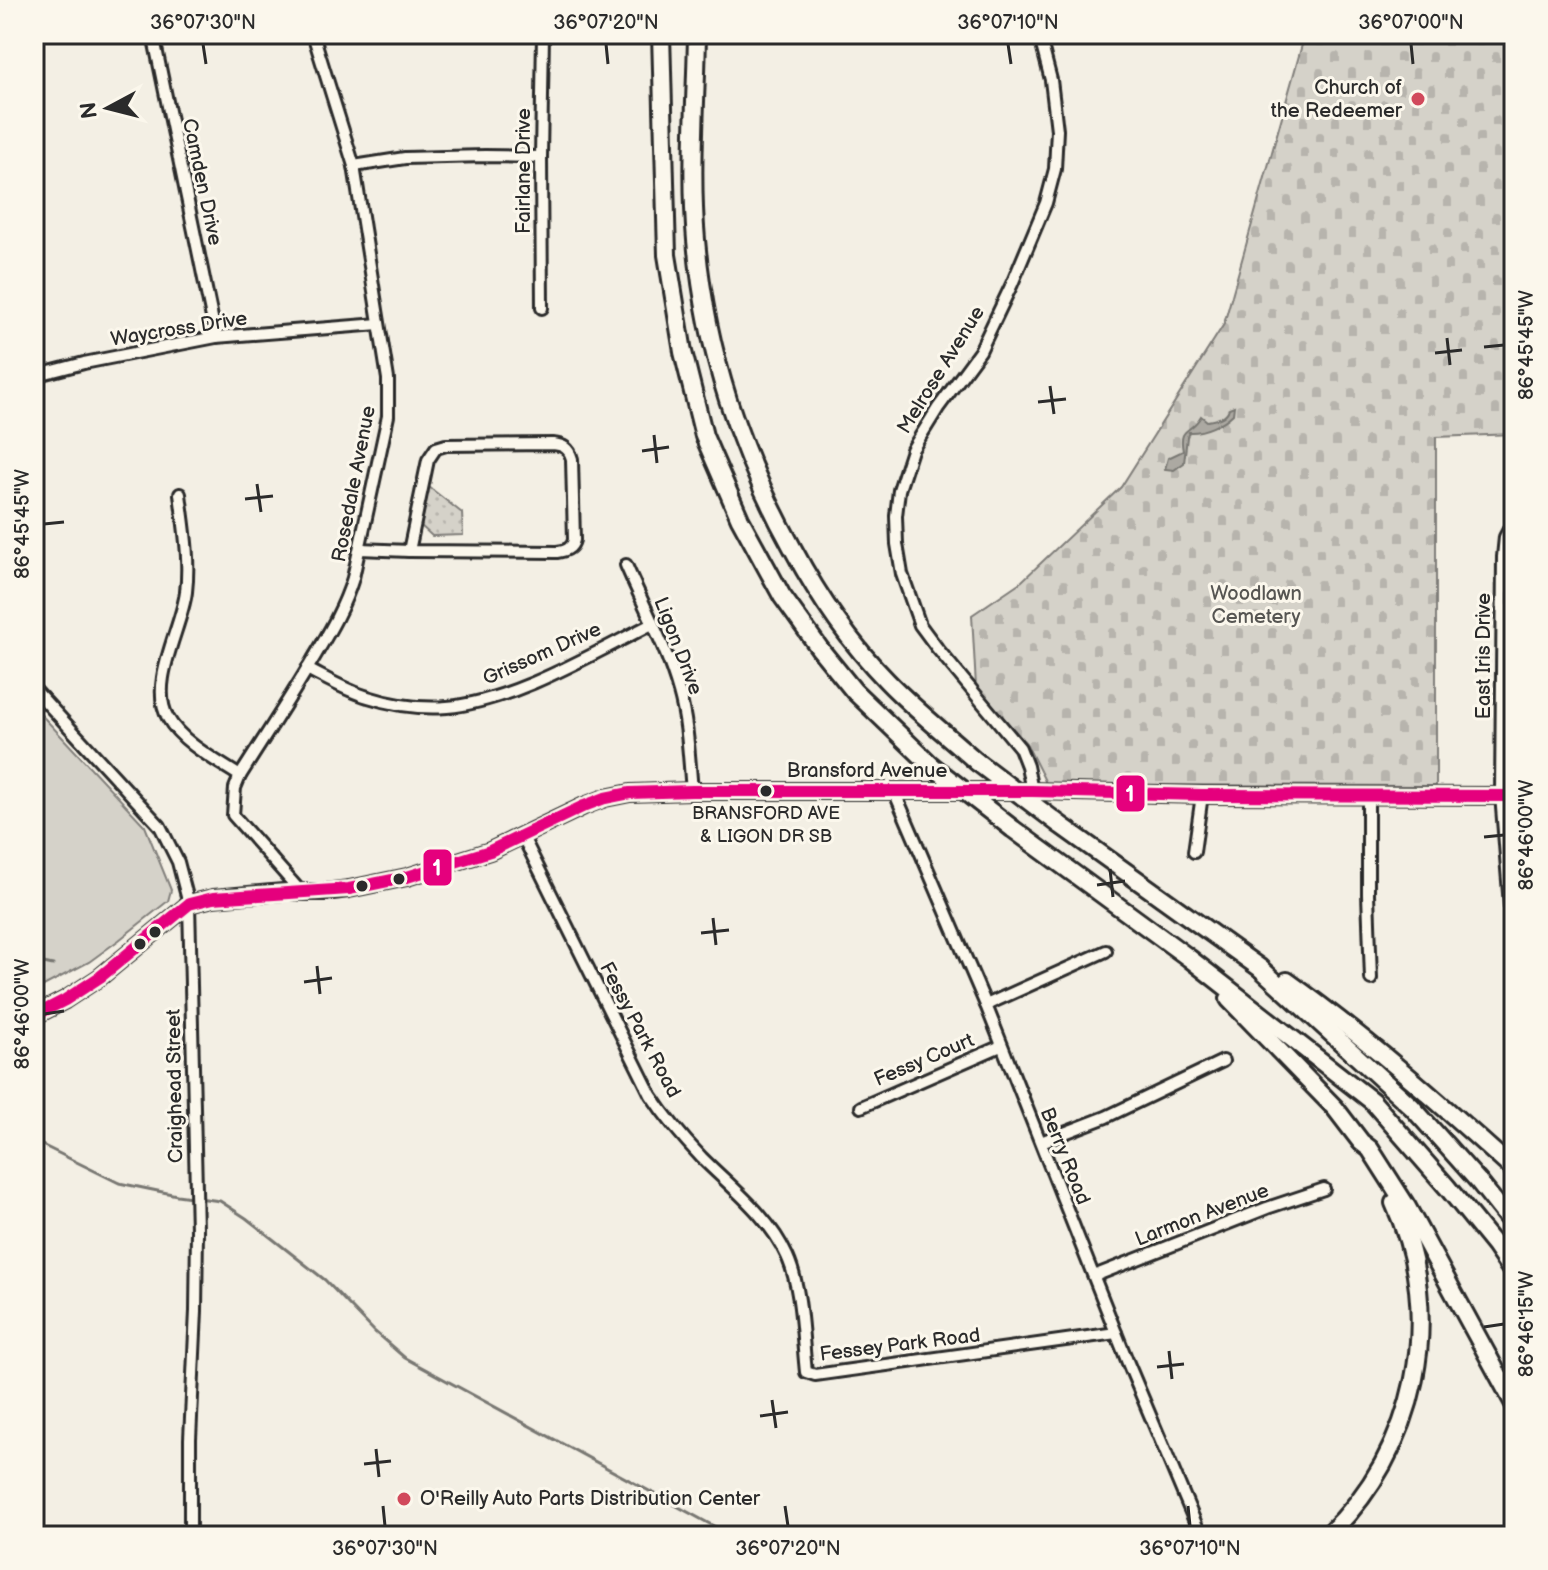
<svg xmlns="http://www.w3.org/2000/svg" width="1548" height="1570" viewBox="0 0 1548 1570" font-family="'Balsamiq Sans',sans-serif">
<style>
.grass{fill:url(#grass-dots);stroke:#807e7a;stroke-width:2}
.cemetery{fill:url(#cemetery-stones);stroke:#807e7a;stroke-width:2}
.park{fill:#d5d2c9;stroke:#807e7a;stroke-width:2}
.water{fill:#aca9a2;stroke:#787772;stroke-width:2}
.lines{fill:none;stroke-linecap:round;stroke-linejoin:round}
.stream{stroke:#787772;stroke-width:3}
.minor-casing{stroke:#2b2b2b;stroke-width:16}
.major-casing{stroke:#2b2b2b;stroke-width:20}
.highway-casing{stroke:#2b2b2b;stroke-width:22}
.minor{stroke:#fbf7ec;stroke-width:10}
.major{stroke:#fbf7ec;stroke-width:14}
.highway{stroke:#fbf7ec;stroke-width:16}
.highway-bridge-casing{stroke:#2b2b2b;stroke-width:22;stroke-linecap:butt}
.highway-bridge{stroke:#fbf7ec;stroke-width:16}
.bus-1-casing{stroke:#fbf7ec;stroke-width:18}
.bus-1{stroke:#e5007d;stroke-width:12}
.ticks{fill:none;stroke:#2b2b2b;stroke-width:3}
.poi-dot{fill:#d1495b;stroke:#fbf7ec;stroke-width:3}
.bus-dot{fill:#2b2b2b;stroke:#fbf7ec;stroke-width:3}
.labels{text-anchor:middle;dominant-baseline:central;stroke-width:6;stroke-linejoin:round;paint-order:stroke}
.bus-label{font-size:18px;fill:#2b2b2b;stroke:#fbf7ec}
.poi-label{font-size:20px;fill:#2b2b2b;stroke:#fbf7ec;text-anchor:end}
.street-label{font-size:20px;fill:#2b2b2b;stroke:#fbf7ec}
.park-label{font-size:20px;fill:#565552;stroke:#fbf7ec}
.line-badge{stroke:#fbf7ec;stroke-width:3}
.badge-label{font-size:22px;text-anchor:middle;font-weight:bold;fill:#fff}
.neatline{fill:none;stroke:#2b2b2b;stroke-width:3}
.ticks-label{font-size:20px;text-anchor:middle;fill:#2b2b2b}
</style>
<defs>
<pattern id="grass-dots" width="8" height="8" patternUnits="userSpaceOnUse" patternTransform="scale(2)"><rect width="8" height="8" fill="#d5d2c9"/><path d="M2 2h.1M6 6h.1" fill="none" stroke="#b7b4ad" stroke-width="1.8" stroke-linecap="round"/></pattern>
<pattern id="cemetery-stones" width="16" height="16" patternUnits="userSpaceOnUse" patternTransform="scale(2)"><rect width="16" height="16" fill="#d5d2c9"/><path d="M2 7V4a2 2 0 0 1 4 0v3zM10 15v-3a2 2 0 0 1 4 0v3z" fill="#b7b4ad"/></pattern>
</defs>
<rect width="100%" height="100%" fill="#f3efe4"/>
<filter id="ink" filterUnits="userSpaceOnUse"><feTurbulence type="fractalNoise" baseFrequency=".0125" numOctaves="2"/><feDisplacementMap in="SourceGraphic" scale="16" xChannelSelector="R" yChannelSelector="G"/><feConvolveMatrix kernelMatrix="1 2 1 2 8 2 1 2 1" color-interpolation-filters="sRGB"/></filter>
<g filter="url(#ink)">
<!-- grass -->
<polygon class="grass" points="429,487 462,513 463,535 432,536 421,526"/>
<!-- cemetery -->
<polygon class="cemetery" points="1305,34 1514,34 1514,434 1436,437 1436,786 1047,785 1026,743 976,687 972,615 1022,581 1121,487 1224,324"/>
<!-- park -->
<polygon class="park" points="34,707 145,826 171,890 168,901 119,940 89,962 34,991"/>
<!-- water -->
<path class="water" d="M 1234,406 L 1233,414 C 1223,424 1203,433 1189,432 L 1187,437 L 1184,463 L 1174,470 L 1165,469 L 1168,458 L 1183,451 C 1178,426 1191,434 1201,416 L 1207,421 C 1215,420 1227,418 1229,408 Z"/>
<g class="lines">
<!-- stream -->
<g class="stream">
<polyline points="34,961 53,965"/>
<polyline points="34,1141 119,1183 177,1195 220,1201 246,1218 325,1280 375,1332 405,1358 732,1536"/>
</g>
<defs>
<g id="minor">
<polyline points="153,34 216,337"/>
<polyline points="354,166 405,158 485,156 541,157"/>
<polyline points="542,308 541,157 543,34"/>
<polyline points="34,376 84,363 216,337 379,324"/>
<path d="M 553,444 C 563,445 569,448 572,459 L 574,540 C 572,549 565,551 557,552 L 409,551 L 428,460 L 436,448 L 446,445 Z"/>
<path d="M 180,494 C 184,526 190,559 186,592 C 182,627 148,684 168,718 C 181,742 217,761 240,776"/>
<polyline points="1514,520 1505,537 1503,557 1501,795 1514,955"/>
<polyline points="360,549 409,551"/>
<path d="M 626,565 C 644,607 667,648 679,692 C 688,723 689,758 692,791"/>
<path d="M 307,669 C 327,679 347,691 368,697 C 393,705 421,709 447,707 C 514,701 592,654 652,624"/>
<polyline points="34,689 160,826 178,862 189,904 197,1230 196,1311 190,1439 190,1536"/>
<polyline points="894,791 986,1005 1128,1363 1201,1536"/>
<polyline points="1032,791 1027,766 1020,748 937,648 920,625 902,574 897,544 896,516 899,490 912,450 938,408 980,351 1012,284 1046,203 1055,169 1057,130 1051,80 1039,34"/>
<polyline points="1368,796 1368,894 1371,979"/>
<path d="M 522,835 L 651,1095 C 666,1118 683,1138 702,1158 C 732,1188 769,1216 787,1256 C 802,1289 802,1336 806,1372 L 815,1375 L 1116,1333"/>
<polyline points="1194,852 1202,795"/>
<path d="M 301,892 L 233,815 L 235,788 L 240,776 C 264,738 289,700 312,661 C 328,634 344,608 353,578 L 388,416 L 388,379 L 354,166 L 313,34"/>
<polyline points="986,1005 1106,951"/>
<polyline points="861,1107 1001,1046"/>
<polyline points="1041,1142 1106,1117 1223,1061"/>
<polyline points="1094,1276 1267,1208 1324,1189"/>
</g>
<polyline id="major" points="34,1016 65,1000 100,977 189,904 213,898 283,892 324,892 349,889 407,877 490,851 584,806 605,798 630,793 692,791 1032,791 1202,795 1514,796"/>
<g id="highway">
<polyline points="661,34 667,255 683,352 704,436 740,519 782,596 820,649 854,691 931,765"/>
<path d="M 697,34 C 696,102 690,172 696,240 C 706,352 739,451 793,549 C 818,596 850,643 887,681 C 915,710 947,735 977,762"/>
<polyline points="1059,824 1260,968 1412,1107 1479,1182 1514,1226"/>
<polyline points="1013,829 1189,958 1372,1101 1447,1187 1495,1246 1514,1274"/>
<path d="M 1287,981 C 1367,1038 1441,1104 1514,1170"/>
<polyline points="1229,999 1335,1108 1361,1142 1370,1149 1407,1207 1514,1404"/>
<path d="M 1327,1536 C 1417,1451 1446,1316 1394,1203"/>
</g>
</defs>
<!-- minor casing -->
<use href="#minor" class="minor-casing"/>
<!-- major casing -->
<use href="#major" class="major-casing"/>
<!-- highway casing -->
<use href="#highway" class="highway-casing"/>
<!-- minor -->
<use href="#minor" class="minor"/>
<!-- major -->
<use href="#major" class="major"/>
<!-- highway -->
<use href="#highway" class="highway"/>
<defs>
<g id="highway-bridge">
<polyline points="977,762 1059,824"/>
<polyline points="931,765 1013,829"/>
</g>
</defs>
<!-- highway-bridge casing -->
<use href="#highway-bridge" class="highway-bridge-casing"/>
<!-- highway-bridge -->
<use href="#highway-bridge" class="highway-bridge"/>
<defs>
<polyline id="bus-1" points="34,1016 65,1000 100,977 189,904 213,898 349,889 407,877 490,851 584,806 605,798 630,793 692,791 1032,791 1202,795 1514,796"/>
</defs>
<!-- bus-1 casing -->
<use href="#bus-1" class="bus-1-casing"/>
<!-- bus-1 -->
<use href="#bus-1" class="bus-1"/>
</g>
</g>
<!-- ticks -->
<path class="ticks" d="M 203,44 L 206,64M 606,44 L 608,64M 1008,44 L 1011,64M 1411,44 L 1413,64M 1447,338 L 1450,365M 1484,347 L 1504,345M 1435,353 L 1462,350M 1050,386 L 1054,414M 1038,402 L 1066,399M 654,435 L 657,463M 642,451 L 669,447M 257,484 L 261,512M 245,499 L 273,496M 44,524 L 64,522M 1484,837 L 1504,835M 1110,869 L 1113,897M 1097,885 L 1125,881M 713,918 L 716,945M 701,933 L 729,930M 317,966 L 320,994M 304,982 L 332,978M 44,1014 L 64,1011M 1484,1327 L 1504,1324M 1169,1351 L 1172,1379M 1157,1367 L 1184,1364M 772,1400 L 776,1428M 760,1416 L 788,1412M 376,1449 L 379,1477M 364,1464 L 391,1461M 383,1506 L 385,1526M 785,1506 L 788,1526M 1188,1506 L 1190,1526"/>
<!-- markers -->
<g class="poi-dot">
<circle cx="1418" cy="99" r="8"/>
<circle cx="404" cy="1499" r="8"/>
</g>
<g class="bus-dot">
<circle cx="766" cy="791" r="7"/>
<circle cx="399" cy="879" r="7"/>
<circle cx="362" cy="886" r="7"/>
<circle cx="155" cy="932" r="7"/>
<circle cx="140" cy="944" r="7"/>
</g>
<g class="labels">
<!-- bus labels -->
<g class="bus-label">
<text x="766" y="813">BRANSFORD AVE<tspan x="766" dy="23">&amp; LIGON DR SB</tspan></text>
</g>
<!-- poi labels -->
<g class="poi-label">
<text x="1402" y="88">Church of<tspan x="1402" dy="23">the Redeemer</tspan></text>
<text x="420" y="1499" text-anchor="start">O'Reilly Auto Parts Distribution Center</text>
</g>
<!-- street labels -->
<g class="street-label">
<text transform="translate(524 171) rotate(-90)">Fairlane Drive</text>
<text transform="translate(202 182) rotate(78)">Camden Drive</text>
<text transform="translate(179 329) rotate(-9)">Waycross Drive</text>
<text transform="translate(941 370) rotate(-58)">Melrose Avenue</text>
<text transform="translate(354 484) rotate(-79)">Rosedale Avenue</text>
<text transform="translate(678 646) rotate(69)">Ligon Drive</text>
<text transform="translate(542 654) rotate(-24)">Grissom Drive</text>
<text transform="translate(1484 656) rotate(-90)">East Iris Drive</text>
<text x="867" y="771">Bransford Avenue</text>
<text transform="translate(640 1030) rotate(62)">Fessy Park Road</text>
<text transform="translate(924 1060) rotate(-23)">Fessy Court</text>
<text transform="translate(175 1086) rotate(-91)">Craighead Street</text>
<text transform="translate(1065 1156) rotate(68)">Berry Road</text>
<text transform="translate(1202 1215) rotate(-21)">Larmon Avenue</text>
<text transform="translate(900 1345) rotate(-7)">Fessey Park Road</text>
</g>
<!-- park labels -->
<g class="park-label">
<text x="1256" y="594">Woodlawn<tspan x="1256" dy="23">Cemetery</tspan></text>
</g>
</g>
<g class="line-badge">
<rect x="1115" y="774" width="31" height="39" rx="8" fill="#e5007d"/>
<rect x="422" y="848" width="31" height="39" rx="8" fill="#e5007d"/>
</g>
<g class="badge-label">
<text x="1130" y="801">1</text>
<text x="437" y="875">1</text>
</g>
<!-- margin -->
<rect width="1548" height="1570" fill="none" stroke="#fbf7ec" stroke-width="88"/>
<!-- north arrow -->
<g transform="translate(108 108) rotate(263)" stroke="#fbf7ec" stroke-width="6" paint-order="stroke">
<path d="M0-6L14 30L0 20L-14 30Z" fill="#2b2b2b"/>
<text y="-12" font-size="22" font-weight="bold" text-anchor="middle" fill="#2b2b2b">N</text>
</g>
<rect x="44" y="44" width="1460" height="1482" class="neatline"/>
<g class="ticks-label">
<text x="203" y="29">36°07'30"N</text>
<text x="606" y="29">36°07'20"N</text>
<text x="1008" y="29">36°07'10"N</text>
<text x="1411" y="29">36°07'00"N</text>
<text transform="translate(1526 345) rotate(-90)" y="7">86°45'45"W</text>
<text transform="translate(22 524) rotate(-90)" y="7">86°45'45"W</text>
<text transform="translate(1526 835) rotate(-90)" y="7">86°46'00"W</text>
<text transform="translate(22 1014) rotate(-90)" y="7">86°46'00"W</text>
<text transform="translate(1526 1324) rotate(-90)" y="7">86°46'15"W</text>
<text x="385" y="1555">36°07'30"N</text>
<text x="788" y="1555">36°07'20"N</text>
<text x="1190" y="1555">36°07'10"N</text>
</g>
</svg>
